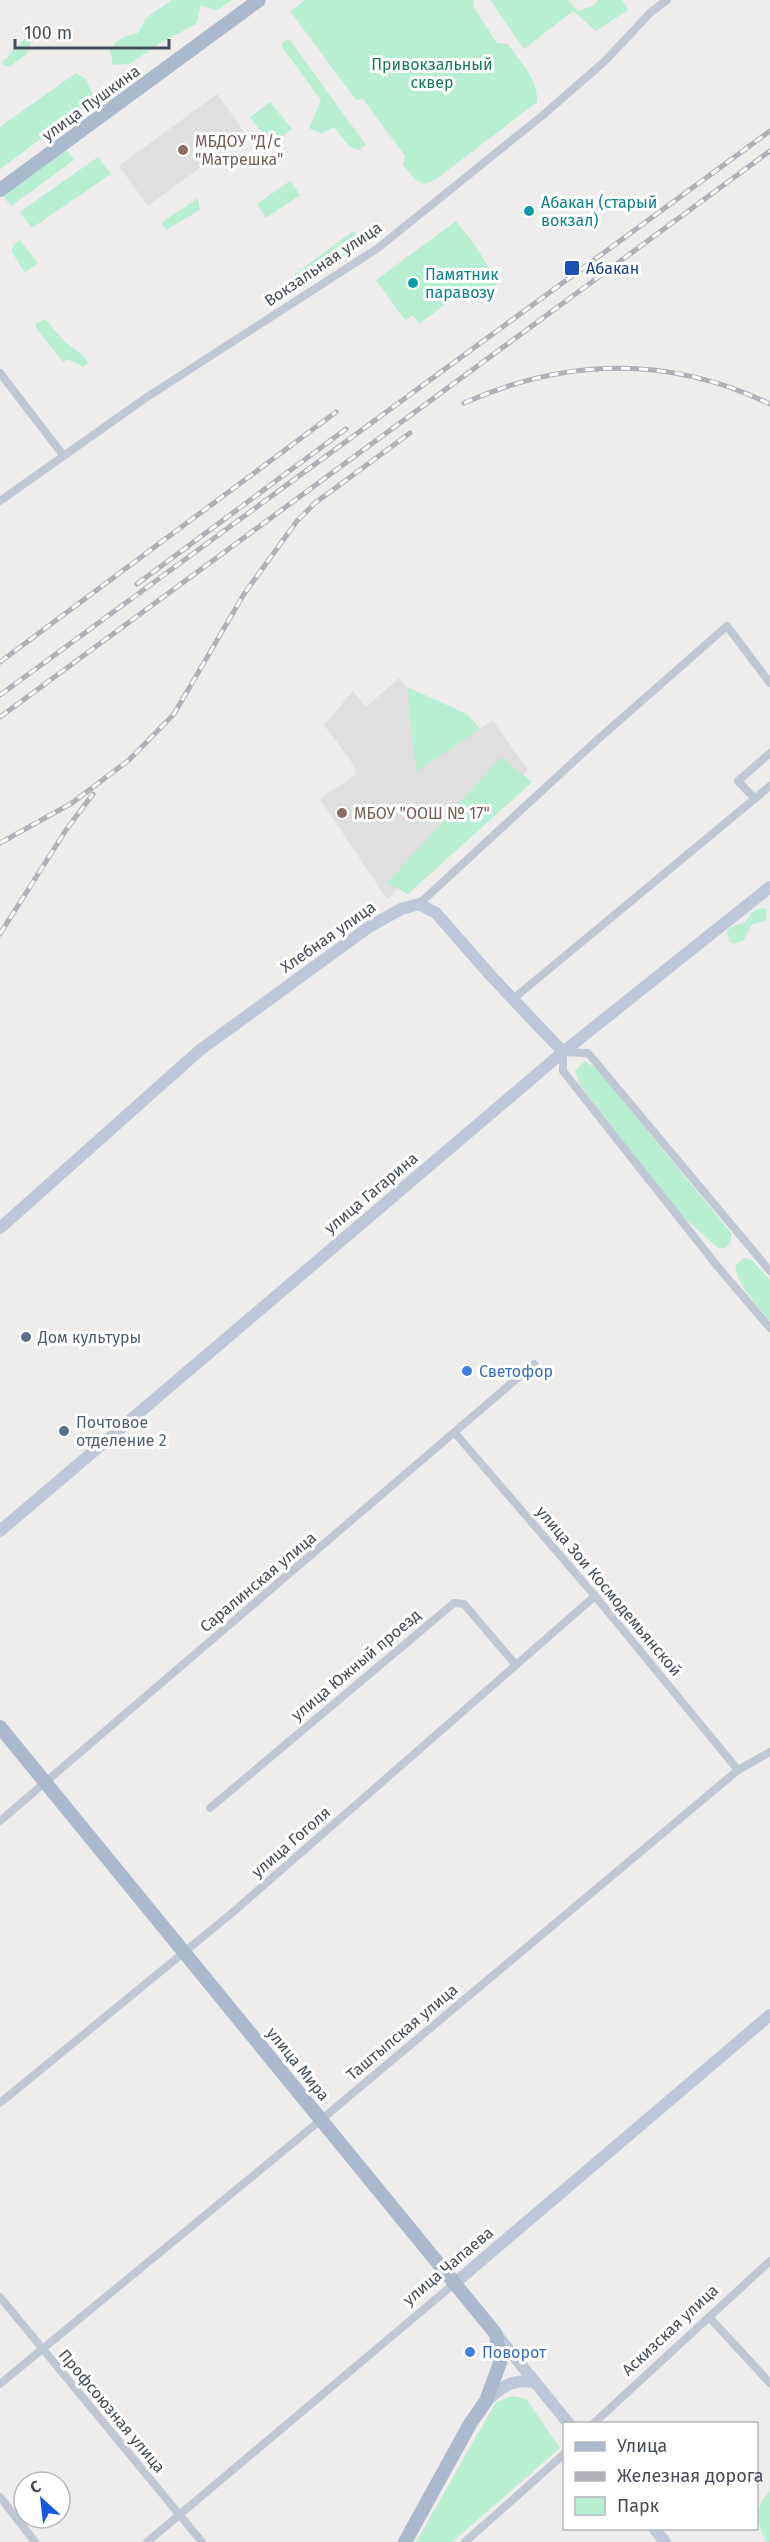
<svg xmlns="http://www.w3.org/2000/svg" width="770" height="2542" viewBox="0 0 770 2542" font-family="'Fira Sans',sans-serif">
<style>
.education{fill:#e0dede}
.green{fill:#b8efd3}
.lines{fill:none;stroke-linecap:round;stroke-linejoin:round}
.street{stroke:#bfc7d3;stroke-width:8}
.secondary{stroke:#bec7d7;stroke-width:12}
.primary{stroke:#abb9cd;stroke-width:14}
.rail-casing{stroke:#aeb1b7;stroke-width:5}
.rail{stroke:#fff;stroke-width:3;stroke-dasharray:9;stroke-linecap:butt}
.education-dot{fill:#8d6e63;stroke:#fff;stroke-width:2}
.culture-dot{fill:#0f9aa8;stroke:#fff;stroke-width:2}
.transit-dot{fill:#1a4fb4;stroke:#fff;stroke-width:2}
.service-dot{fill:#5c6f8a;stroke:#fff;stroke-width:2}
.shop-dot{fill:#3f7fe0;stroke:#fff;stroke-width:2}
.labels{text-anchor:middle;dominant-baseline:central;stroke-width:6;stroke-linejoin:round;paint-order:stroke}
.park-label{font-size:16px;fill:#147d53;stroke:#fff}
.street-label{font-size:16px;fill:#444e5a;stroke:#fff}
.education-label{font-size:16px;fill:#785e54;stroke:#fff;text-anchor:start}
.culture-label{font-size:16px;fill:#0d838f;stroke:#fff;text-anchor:start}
.transit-label{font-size:16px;fill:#164399;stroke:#fff;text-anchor:start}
.service-label{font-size:16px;fill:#4e5e75;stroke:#fff;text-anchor:start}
.shop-label{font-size:16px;fill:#366cbe;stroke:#fff;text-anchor:start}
</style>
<rect width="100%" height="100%" fill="#efecec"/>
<!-- education -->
<g class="education">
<polygon points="217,94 246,134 148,206 119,166"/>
<polygon points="399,678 452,744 493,721 528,770 387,899 320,799 357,774 351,761 324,725 353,691 366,707"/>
</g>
<!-- green -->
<g class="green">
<path d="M 172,0 L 232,0 L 217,10 L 201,6 L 196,24 L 160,43 L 130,64 L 113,65 L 110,50 C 116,38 126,36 138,33 L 146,18 Z"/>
<path d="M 306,0 L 473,0 L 474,8 L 497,43 L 508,44 C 520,61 539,80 537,102 L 435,180 L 424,184 L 415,180 L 403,165 L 405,156 L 363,99 L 356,100 L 290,11 Z"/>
<polygon points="490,0 568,0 578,11 595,5 598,0 622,0 628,10 596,31 573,11 524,49"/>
<polygon points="25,39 31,42 27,54 9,67 4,65 2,62"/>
<polygon points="289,39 366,145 359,150 350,147 334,127 321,134 309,128 321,100 282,47 283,42"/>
<polygon points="76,73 86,79 95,99 0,169 0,127"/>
<polygon points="270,102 292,129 275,142 266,139 250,117"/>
<polygon points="67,150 74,160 11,206 3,196"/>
<polygon points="98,157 111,174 32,228 20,212"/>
<polygon points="290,181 300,195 266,218 257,204"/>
<polygon points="198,198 200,210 166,230 161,223"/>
<polygon points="456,221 477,248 498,283 472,302 463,291 419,324 413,315 405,320 376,280"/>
<polygon points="353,231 362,241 360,248 291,292 294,275"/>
<polygon points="20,240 38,263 25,273 12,252 13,245"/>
<polygon points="45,319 65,342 85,357 88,363 83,367 68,359 63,362 36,328 36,323"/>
<polygon points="407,687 467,714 480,729 416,772"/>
<polygon points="501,757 532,782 408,894 387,883"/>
<path d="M 761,908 L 767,909 L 766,920 L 751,925 L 744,940 L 734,944 L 729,941 L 727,931 C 732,924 740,926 746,921 C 753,914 747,913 761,908 Z"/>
<polygon points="585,1061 597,1069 731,1233 731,1242 725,1248 718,1248 681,1215 580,1085 575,1071"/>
<path d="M 744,1258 L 752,1260 L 770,1280 L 770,1321 C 756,1304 739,1288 735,1266 Z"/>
<polygon points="512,2396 526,2399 560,2448 452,2542 416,2542 496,2402"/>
<path d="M 770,2491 L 770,2542 L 766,2542 C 756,2521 753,2509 770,2491 Z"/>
</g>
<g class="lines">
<!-- street -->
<g class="street">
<polyline points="0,373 63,455"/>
<polyline points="0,501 147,397 378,248 543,115 605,61 651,12 667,0"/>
<polyline points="755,799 738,781 770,753"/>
<polyline points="419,904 596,741 727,626 770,683"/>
<polyline points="513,999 770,786"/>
<polyline points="770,1271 588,1053 563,1052 563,1071 718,1267 770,1328"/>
<polyline points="455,1433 595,1596 738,1770"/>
<polyline points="210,1808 454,1603 464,1604 515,1664"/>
<polyline points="0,1821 534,1364"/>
<polyline points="0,2103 232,1913 595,1596"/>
<polyline points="0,2297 202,2542"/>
<polyline points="709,2317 770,2383"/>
<polyline points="0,2384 322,2119 738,1770 770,1752"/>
<polyline points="593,2424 770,2261"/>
<polyline points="0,2497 35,2542"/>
<polyline points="147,2542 455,2283"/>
<polyline points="465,2542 564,2454"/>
</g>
<!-- secondary -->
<g class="secondary">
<polyline points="0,1228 200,1050 369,927 401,909 419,904 436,913 492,977 563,1052"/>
<polyline points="0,1531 563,1052 770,887"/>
<polyline points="455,2283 770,2015"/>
<polyline points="496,2334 569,2424"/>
<path d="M 486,2401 C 503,2386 512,2379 534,2382"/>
<polyline points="654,2528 665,2542"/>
</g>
<!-- primary -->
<g class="primary">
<polyline points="0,190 259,0"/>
<polyline points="0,1727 496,2334 500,2363 486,2401 470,2424 405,2542"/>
</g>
<defs>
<g id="rail">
<path d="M 464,403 C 566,358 668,355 770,404"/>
<polyline points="137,584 346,429"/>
<polyline points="0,662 336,412"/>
<polyline points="0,695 770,131"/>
<polyline points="0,717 770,151"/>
<polyline points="0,843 72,803 129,760 174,714 244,594 297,521 315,503 410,433"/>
<polyline points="0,934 66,830 93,794"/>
</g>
</defs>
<!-- rail casing -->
<use href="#rail" class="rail-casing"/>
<!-- rail -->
<use href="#rail" class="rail"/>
</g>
<!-- markers -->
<g class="education-dot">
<circle cx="183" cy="150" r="6"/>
<circle cx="342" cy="813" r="6"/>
</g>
<g class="culture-dot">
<circle cx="529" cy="211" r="6"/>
<circle cx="413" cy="283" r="6"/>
</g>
<rect class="transit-dot" x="564" y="260" width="16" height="16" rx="3"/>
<g class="service-dot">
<circle cx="26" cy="1337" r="6"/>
<circle cx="64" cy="1431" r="6"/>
</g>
<g class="shop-dot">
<circle cx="467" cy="1371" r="6"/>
<circle cx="470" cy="2352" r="6"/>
</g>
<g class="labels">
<!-- park labels -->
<g class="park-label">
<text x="432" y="64">Привокзальный<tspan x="432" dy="18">сквер</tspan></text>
</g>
<!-- street labels -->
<g class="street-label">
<text transform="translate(91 103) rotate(-36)">улица Пушкина</text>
<text transform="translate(323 264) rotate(-34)">Вокзальная улица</text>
<text transform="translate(328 937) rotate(-35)">Хлебная улица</text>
<text transform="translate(371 1193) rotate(-40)">улица Гагарина</text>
<text transform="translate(258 1582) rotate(-40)">Саралинская улица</text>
<text transform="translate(609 1591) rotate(50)">улица Зои Космодемьянской</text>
<text transform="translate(356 1665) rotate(-40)">улица Южный проезд</text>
<text transform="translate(291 1842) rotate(-41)">улица Гоголя</text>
<text transform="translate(402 2032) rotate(-40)">Таштыпская улица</text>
<text transform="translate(298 2064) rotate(51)">улица Мира</text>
<text transform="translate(448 2266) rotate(-40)">улица Чапаева</text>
<text transform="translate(670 2330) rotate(-43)">Аскизская улица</text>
<text transform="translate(112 2411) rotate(50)">Профсоюзная улица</text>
</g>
<!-- education labels -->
<g class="education-label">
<text x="195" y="141">МБДОУ "Д/с<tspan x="195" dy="18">"Матрешка"</tspan></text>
<text x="354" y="813">МБОУ "ООШ № 17"</text>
</g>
<!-- culture labels -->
<g class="culture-label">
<text x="541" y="202">Абакан (старый<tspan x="541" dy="18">вокзал)</tspan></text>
<text x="425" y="274">Памятник<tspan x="425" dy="18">паравозу</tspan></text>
</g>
<!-- transit labels -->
<g class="transit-label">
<text x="586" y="268">Абакан</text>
</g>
<!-- service labels -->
<g class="service-label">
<text x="38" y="1337">Дом культуры</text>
<text x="76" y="1422">Почтовое<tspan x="76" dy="18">отделение 2</tspan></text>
</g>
<!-- shop labels -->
<g class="shop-label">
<text x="479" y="1371">Светофор</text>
<text x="482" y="2352">Поворот</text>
</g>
</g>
<!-- legend -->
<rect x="563" y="2422" width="195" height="108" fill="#ffffff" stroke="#b4b8bd" stroke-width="1.5"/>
<rect x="575" y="2442" width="30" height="9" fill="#abb9cd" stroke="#b4b8bd" stroke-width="1.5"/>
<text x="617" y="2452" font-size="18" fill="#444e5a">Улица</text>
<rect x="575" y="2472" width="30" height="9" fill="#aeb1b7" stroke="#b4b8bd" stroke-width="1.5"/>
<text x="617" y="2482" font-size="18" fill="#444e5a">Железная дорога</text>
<rect x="575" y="2497" width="30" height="18" fill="#b8efd3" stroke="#b4b8bd" stroke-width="1.5"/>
<text x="617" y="2512" font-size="18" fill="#444e5a">Парк</text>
<!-- north arrow -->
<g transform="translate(42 2500) rotate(333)"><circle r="28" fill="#ffffff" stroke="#b4b8bd" stroke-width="1.5"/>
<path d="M0-4.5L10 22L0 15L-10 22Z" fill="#1459e2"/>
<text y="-9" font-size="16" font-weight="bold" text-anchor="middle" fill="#444e5a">С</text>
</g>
<!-- scale -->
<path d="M15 39v9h154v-9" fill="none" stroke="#444e5a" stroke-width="3"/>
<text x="24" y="39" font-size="18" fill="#444e5a" stroke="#ffffff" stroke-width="4.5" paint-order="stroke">100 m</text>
</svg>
